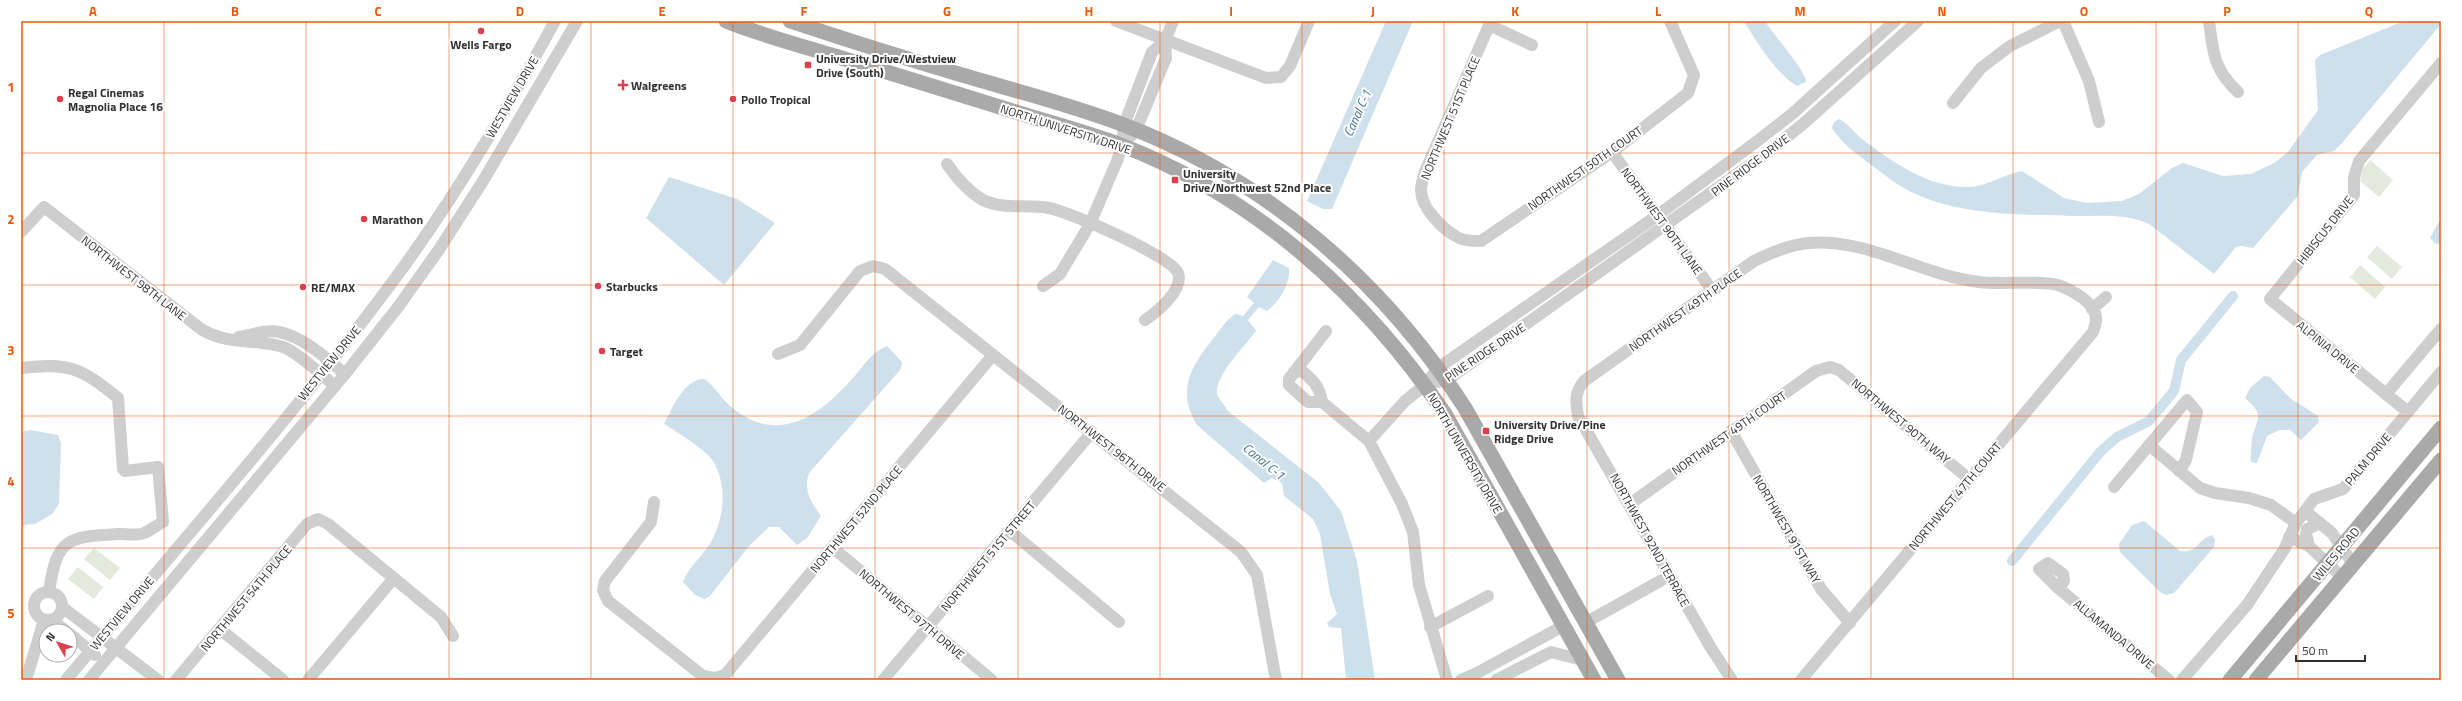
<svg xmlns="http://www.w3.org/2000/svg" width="2462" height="701" viewBox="0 0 2462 701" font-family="'Titillium Web',sans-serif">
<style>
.green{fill:#e4e9dd}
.water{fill:#cee0eb}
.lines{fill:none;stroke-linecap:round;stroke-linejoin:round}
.canal{stroke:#cee0eb;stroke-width:10}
.minor{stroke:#cecece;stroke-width:12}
.major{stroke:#a9a9a9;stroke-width:15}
.grid{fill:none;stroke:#e8590c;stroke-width:1;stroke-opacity:0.55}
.poi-dot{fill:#da414d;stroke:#fff;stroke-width:1.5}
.labels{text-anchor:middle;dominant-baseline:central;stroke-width:4;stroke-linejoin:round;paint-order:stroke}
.poi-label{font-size:12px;font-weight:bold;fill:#313131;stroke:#fff;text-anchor:start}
.street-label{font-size:12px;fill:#313131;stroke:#fff}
.water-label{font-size:13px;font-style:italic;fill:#44728e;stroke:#fff}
.neatline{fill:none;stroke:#e8590c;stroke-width:1.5}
.grid-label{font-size:13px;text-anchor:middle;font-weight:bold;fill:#e8590c}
</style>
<rect width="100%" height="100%" fill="#fff"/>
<!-- green -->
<g class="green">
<polygon points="2370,160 2393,180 2379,197 2360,181 2363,169"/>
<polygon points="2377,246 2402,267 2392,279 2367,257"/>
<polygon points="2360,265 2385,287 2375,299 2350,277"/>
<polygon points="94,548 120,568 110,580 84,559"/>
<polygon points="78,567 103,587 94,599 68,579"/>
</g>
<!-- water -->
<g class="water">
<polygon points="1386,21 1413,21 1332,209 1323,209 1307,201"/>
<path d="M 1744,21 L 1765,21 C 1772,33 1807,72 1806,82 L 1797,86 C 1778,76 1755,40 1744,21 Z"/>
<path d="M 2404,21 L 2441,21 L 2441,24 L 2342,143 L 2334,151 L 2317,155 L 2302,172 L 2298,196 L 2253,248 L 2241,246 L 2236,247 L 2214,274 L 2149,224 C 2126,213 2097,216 2071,216 C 2017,214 1953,216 1904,188 C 1893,182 1884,174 1874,167 C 1858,155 1843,145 1832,128 L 1834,122 L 1839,119 C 1849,124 1854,133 1862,139 C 1894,163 1928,188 1970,187 C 1983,187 2006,174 2022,171 L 2064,198 L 2087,203 L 2122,201 L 2139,194 L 2172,168 L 2183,163 L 2223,176 L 2251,174 L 2274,163 L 2288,152 L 2318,110 L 2315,60 L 2320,55 Z"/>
<polygon points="669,177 737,199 775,223 724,285 646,218"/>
<polygon points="2441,218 2441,243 2436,244 2430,238"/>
<path d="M 1273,260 L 1289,268 C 1291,283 1279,302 1267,311 L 1259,307 L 1248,320 L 1256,331 C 1245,346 1214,376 1217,395 L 1228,411 L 1319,483 L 1341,511 L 1357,561 L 1375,680 L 1346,680 L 1341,628 L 1329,627 L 1327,623 L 1337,614 L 1330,594 L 1320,534 L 1313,519 L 1284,496 L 1282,483 L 1272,478 L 1264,483 L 1197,425 C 1176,391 1191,366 1213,339 C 1220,330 1225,321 1235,314 L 1243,316 L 1254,303 L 1247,297 Z"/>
<path d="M 887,346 L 902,362 L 901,369 L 809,473 C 803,490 811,502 821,516 L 807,538 L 797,545 L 779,527 L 769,527 L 749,546 L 710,596 L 705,599 L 695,595 L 683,582 C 688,567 703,556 711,542 C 724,518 728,486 713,461 C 705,449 677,432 664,424 C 672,409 684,378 705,379 C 715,387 721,398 730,406 C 777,446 818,417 852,379 C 863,367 871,352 887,346 Z"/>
<path d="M 2264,376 L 2270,377 L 2290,398 L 2318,416 L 2319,422 L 2301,440 L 2290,430 L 2279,430 L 2267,436 L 2257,463 L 2251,462 C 2250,459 2252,437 2253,434 C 2260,414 2262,414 2245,398 L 2250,388 Z"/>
<polygon points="30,430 58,435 61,443 59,504 52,514 35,524 21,525 21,435 24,431"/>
<path d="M 2144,521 L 2180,551 C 2197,554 2198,539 2212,535 L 2215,540 L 2214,547 L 2174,593 L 2166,595 L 2161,593 L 2120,552 L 2119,544 L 2132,525 Z"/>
</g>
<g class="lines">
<!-- canal -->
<polyline class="canal" points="2012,561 2101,451 2117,437 2149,421 2174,391 2181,360 2233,296"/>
<!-- minor -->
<g class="minor">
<polyline points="1116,21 1266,78 1281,77 1290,66 1309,21"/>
<path d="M 1491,21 L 1424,174 C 1423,179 1421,185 1421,190 C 1421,208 1443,230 1459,238 C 1465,241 1474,241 1481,241 L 1612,152 L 1688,93 L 1694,75 L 1670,21"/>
<polyline points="2063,21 2089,81 2099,122"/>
<path d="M 2209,21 C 2213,53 2214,70 2238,92"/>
<polyline points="1489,25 1532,45"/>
<polyline points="1953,103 1981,68 2010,46 2060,21"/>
<polyline points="1131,136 1136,130 1166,58 1165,41 1173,21"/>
<polyline points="1612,152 1712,290"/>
<path d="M 947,164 C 956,177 969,192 983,200 C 1004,210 1027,204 1049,208 C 1070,212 1171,256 1178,273 C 1184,290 1157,312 1145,320"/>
<path d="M 21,232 L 44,207 L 201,329 C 229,346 255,338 283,347 C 296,351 323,376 335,386"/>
<polyline points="1043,286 1060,274 1090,224 1117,161 1122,146 1124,125 1152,52 1165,41"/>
<polyline points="2092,309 2106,297"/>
<polyline points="1326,331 1289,379 1289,385 1308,402 1322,402 1369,441 1402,504 1413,532 1419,585 1447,680"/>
<path d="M 239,337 C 250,335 269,329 279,332 C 304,337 327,359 345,374"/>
<polyline points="778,354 800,345 860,271 873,266 885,269 1241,552 1257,575 1276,680"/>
<path d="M 21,368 C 69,362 81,368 118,398 L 123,469 L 125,471 L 158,467 L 163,522 C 157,525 151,530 144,533 C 138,536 127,534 120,534 C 67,537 57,537 49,592"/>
<path d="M 1294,372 L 1302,371 C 1313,380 1320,387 1322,402"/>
<polyline points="1438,382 1447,380 1461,370 1771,150 1803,124 1918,21"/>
<polyline points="2386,394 2270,299 2354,195 2354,177 2359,161 2441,63"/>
<polyline points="2408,412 2441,372"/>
<polyline points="1731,431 1821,589 1850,623"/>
<polyline points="1369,441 1405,401 1425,385 1438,368 1658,215 1756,142 1792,114 1895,21"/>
<polyline points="2149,445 2200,488 2215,493 2249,498 2271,505 2296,523"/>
<polyline points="2114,487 2187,400 2197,412 2186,460 2179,471"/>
<polyline points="654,502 651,522 605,581 603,590 608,601 703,676 715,678 725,675 993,355"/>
<polyline points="1630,504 1816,371 1830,367 1839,370 1969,479"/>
<polyline points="2305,511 2332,533 2353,564"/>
<polyline points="1010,531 1119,622"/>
<polyline points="2289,537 2309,546 2342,577"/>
<polyline points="2309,546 2306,534 2307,529 2320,523"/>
<polyline points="833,548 992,680"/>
<polyline points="2058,588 2064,581 2063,574 2048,563 2039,569 2058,588 2169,680"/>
<circle cx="48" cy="606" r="14"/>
<polyline points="62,607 158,680"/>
<polyline points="52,620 66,631"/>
<polyline points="1585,623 1669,576"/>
<polyline points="1430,627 1488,596"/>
<polyline points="220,629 283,680"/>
<polyline points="70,634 95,655"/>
<polyline points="26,680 44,620"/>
<path d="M 66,680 C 175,549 289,421 391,284 C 453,201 506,111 555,21"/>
<polyline points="89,680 345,374 398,307 438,251 483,181 577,21"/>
<polyline points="176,680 307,524 318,519 328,524 441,617 453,636"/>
<polyline points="308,680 394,578"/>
<polyline points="883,680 1092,432"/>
<polyline points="1461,680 1477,673 1563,626"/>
<polyline points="1496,680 1551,652 1582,660"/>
<path d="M 1732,680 L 1711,648 L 1578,416 C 1576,402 1574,393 1584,381 L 1754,261 C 1771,253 1789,245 1808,243 C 1869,238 1920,275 1979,282 C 2000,285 2040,280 2058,285 C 2072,290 2097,303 2096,320 C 2096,324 2094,329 2093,332 L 1801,680"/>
<polyline points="2182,680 2247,605 2285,548 2296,523 2314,499 2343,489 2408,412 2386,394 2441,329"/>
</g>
<!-- major -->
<g class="major">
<path d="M 726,21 C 761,35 798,45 835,56 C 899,76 964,96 1029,116 C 1059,125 1091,134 1121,145 C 1256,197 1365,296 1445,414 L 1594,680"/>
<path d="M 790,21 C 847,40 904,58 962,75 C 1016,91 1072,105 1124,125 C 1266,179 1383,281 1465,408 L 1618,680"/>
<polyline points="2230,680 2441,428"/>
<polyline points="2256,680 2441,460"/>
</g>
</g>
<!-- grid -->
<path class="grid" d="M 164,21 L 164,680M 306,21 L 306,680M 449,21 L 449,680M 591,21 L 591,680M 733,21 L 733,680M 875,21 L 875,680M 1018,21 L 1018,680M 1160,21 L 1160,680M 1302,21 L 1302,680M 1444,21 L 1444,680M 1587,21 L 1587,680M 1729,21 L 1729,680M 1871,21 L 1871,680M 2013,21 L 2013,680M 2156,21 L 2156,680M 2298,21 L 2298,680M 21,153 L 2441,153M 21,285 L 2441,285M 21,416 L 2441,416M 21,548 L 2441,548"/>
<!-- markers -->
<g class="poi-dot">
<circle cx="481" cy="31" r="4"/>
<rect x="804" y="61" width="8" height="8" rx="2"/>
<path d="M621 79h4v4h4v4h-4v4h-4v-4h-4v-4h4z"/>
<circle cx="60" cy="99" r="4"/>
<circle cx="733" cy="99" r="4"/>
<rect x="1171" y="176" width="8" height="8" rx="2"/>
<circle cx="364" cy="219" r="4"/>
<circle cx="598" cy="286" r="4"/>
<circle cx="303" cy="287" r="4"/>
<circle cx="602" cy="351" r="4"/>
<rect x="1482" y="427" width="8" height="8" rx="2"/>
</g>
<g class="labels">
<!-- poi labels -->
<g class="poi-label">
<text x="481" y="44" text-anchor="middle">Wells Fargo</text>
<text x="816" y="58">University Drive/Westview<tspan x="816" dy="14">Drive (South)</tspan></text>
<text x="631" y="85">Walgreens</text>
<text x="68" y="92">Regal Cinemas<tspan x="68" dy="14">Magnolia Place 16</tspan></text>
<text x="741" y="99">Pollo Tropical</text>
<text x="1183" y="173">University<tspan x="1183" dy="14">Drive/Northwest 52nd Place</tspan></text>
<text x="372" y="219">Marathon</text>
<text x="606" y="286">Starbucks</text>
<text x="311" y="287">RE/MAX</text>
<text x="610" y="351">Target</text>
<text x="1494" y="424">University Drive/Pine<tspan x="1494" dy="14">Ridge Drive</tspan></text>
</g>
<!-- street labels -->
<g class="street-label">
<text transform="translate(512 97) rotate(-60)">WESTVIEW DRIVE</text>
<text transform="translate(1450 118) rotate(-67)">NORTHWEST 51ST PLACE</text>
<text transform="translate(1066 129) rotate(18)">NORTH UNIVERSITY DRIVE</text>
<text transform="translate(1750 165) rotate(-37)">PINE RIDGE DRIVE</text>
<text transform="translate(1585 168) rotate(-35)">NORTHWEST 50TH COURT</text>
<text transform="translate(1662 221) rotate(54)">NORTHWEST 90TH LANE</text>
<text transform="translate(2325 230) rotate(-52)">HIBISCUS DRIVE</text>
<text transform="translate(134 278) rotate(38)">NORTHWEST 98TH LANE</text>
<text transform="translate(1685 310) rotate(-35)">NORTHWEST 49TH PLACE</text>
<text transform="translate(2328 347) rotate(39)">ALPINIA DRIVE</text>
<text transform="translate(1485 352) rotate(-34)">PINE RIDGE DRIVE</text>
<text transform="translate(329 363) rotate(-51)">WESTVIEW DRIVE</text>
<text transform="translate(1901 421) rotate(40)">NORTHWEST 90TH WAY</text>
<text transform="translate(1729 433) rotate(-35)">NORTHWEST 49TH COURT</text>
<text transform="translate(1112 448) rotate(38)">NORTHWEST 96TH DRIVE</text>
<text transform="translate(1465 453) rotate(60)">NORTH UNIVERSITY DRIVE</text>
<text transform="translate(2368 459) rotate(-50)">PALM DRIVE</text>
<text transform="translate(1955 496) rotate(-50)">NORTHWEST 47TH COURT</text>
<text transform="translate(856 519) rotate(-50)">NORTHWEST 52ND PLACE</text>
<text transform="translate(1787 529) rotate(60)">NORTHWEST 91ST WAY</text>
<text transform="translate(1650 540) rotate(61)">NORTHWEST 92ND TERRACE</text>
<text transform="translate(2336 554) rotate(-50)">WILES ROAD</text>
<text transform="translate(988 556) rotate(-50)">NORTHWEST 51ST STREET</text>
<text transform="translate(246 598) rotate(-50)">NORTHWEST 54TH PLACE</text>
<text transform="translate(122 613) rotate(-50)">WESTVIEW DRIVE</text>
<text transform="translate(912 614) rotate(40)">NORTHWEST 97TH DRIVE</text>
<text transform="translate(2114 634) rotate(40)">ALLAMANDA DRIVE</text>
</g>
<!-- water labels -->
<g class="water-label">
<text transform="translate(1357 113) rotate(-66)">Canal C-1</text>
<text transform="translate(1264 461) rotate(39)">Canal C-1</text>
</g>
</g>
<!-- border -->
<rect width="2462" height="701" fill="none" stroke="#ffffff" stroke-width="44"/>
<!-- north arrow -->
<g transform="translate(58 643) rotate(309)"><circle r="19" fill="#ffffff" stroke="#adadad"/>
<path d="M0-3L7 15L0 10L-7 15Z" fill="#da414d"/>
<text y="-6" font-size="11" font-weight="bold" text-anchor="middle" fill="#313131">N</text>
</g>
<!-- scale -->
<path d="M2296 655v6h69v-6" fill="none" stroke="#313131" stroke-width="2"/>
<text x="2302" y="655" font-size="12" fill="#313131" stroke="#ffffff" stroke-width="3" paint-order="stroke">50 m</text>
<rect x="22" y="22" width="2418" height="657" class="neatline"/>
<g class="grid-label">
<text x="93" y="16">A</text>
<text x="235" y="16">B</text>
<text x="378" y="16">C</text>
<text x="520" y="16">D</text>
<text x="662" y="16">E</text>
<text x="804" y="16">F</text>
<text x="947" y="16">G</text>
<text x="1089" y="16">H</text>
<text x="1231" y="16">I</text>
<text x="1373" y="16">J</text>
<text x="1515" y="16">K</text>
<text x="1658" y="16">L</text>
<text x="1800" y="16">M</text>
<text x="1942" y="16">N</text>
<text x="2084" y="16">O</text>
<text x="2227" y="16">P</text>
<text x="2369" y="16">Q</text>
<text x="11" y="92">1</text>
<text x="11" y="224">2</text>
<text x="11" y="355">3</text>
<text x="11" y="486">4</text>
<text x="11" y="618">5</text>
</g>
</svg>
